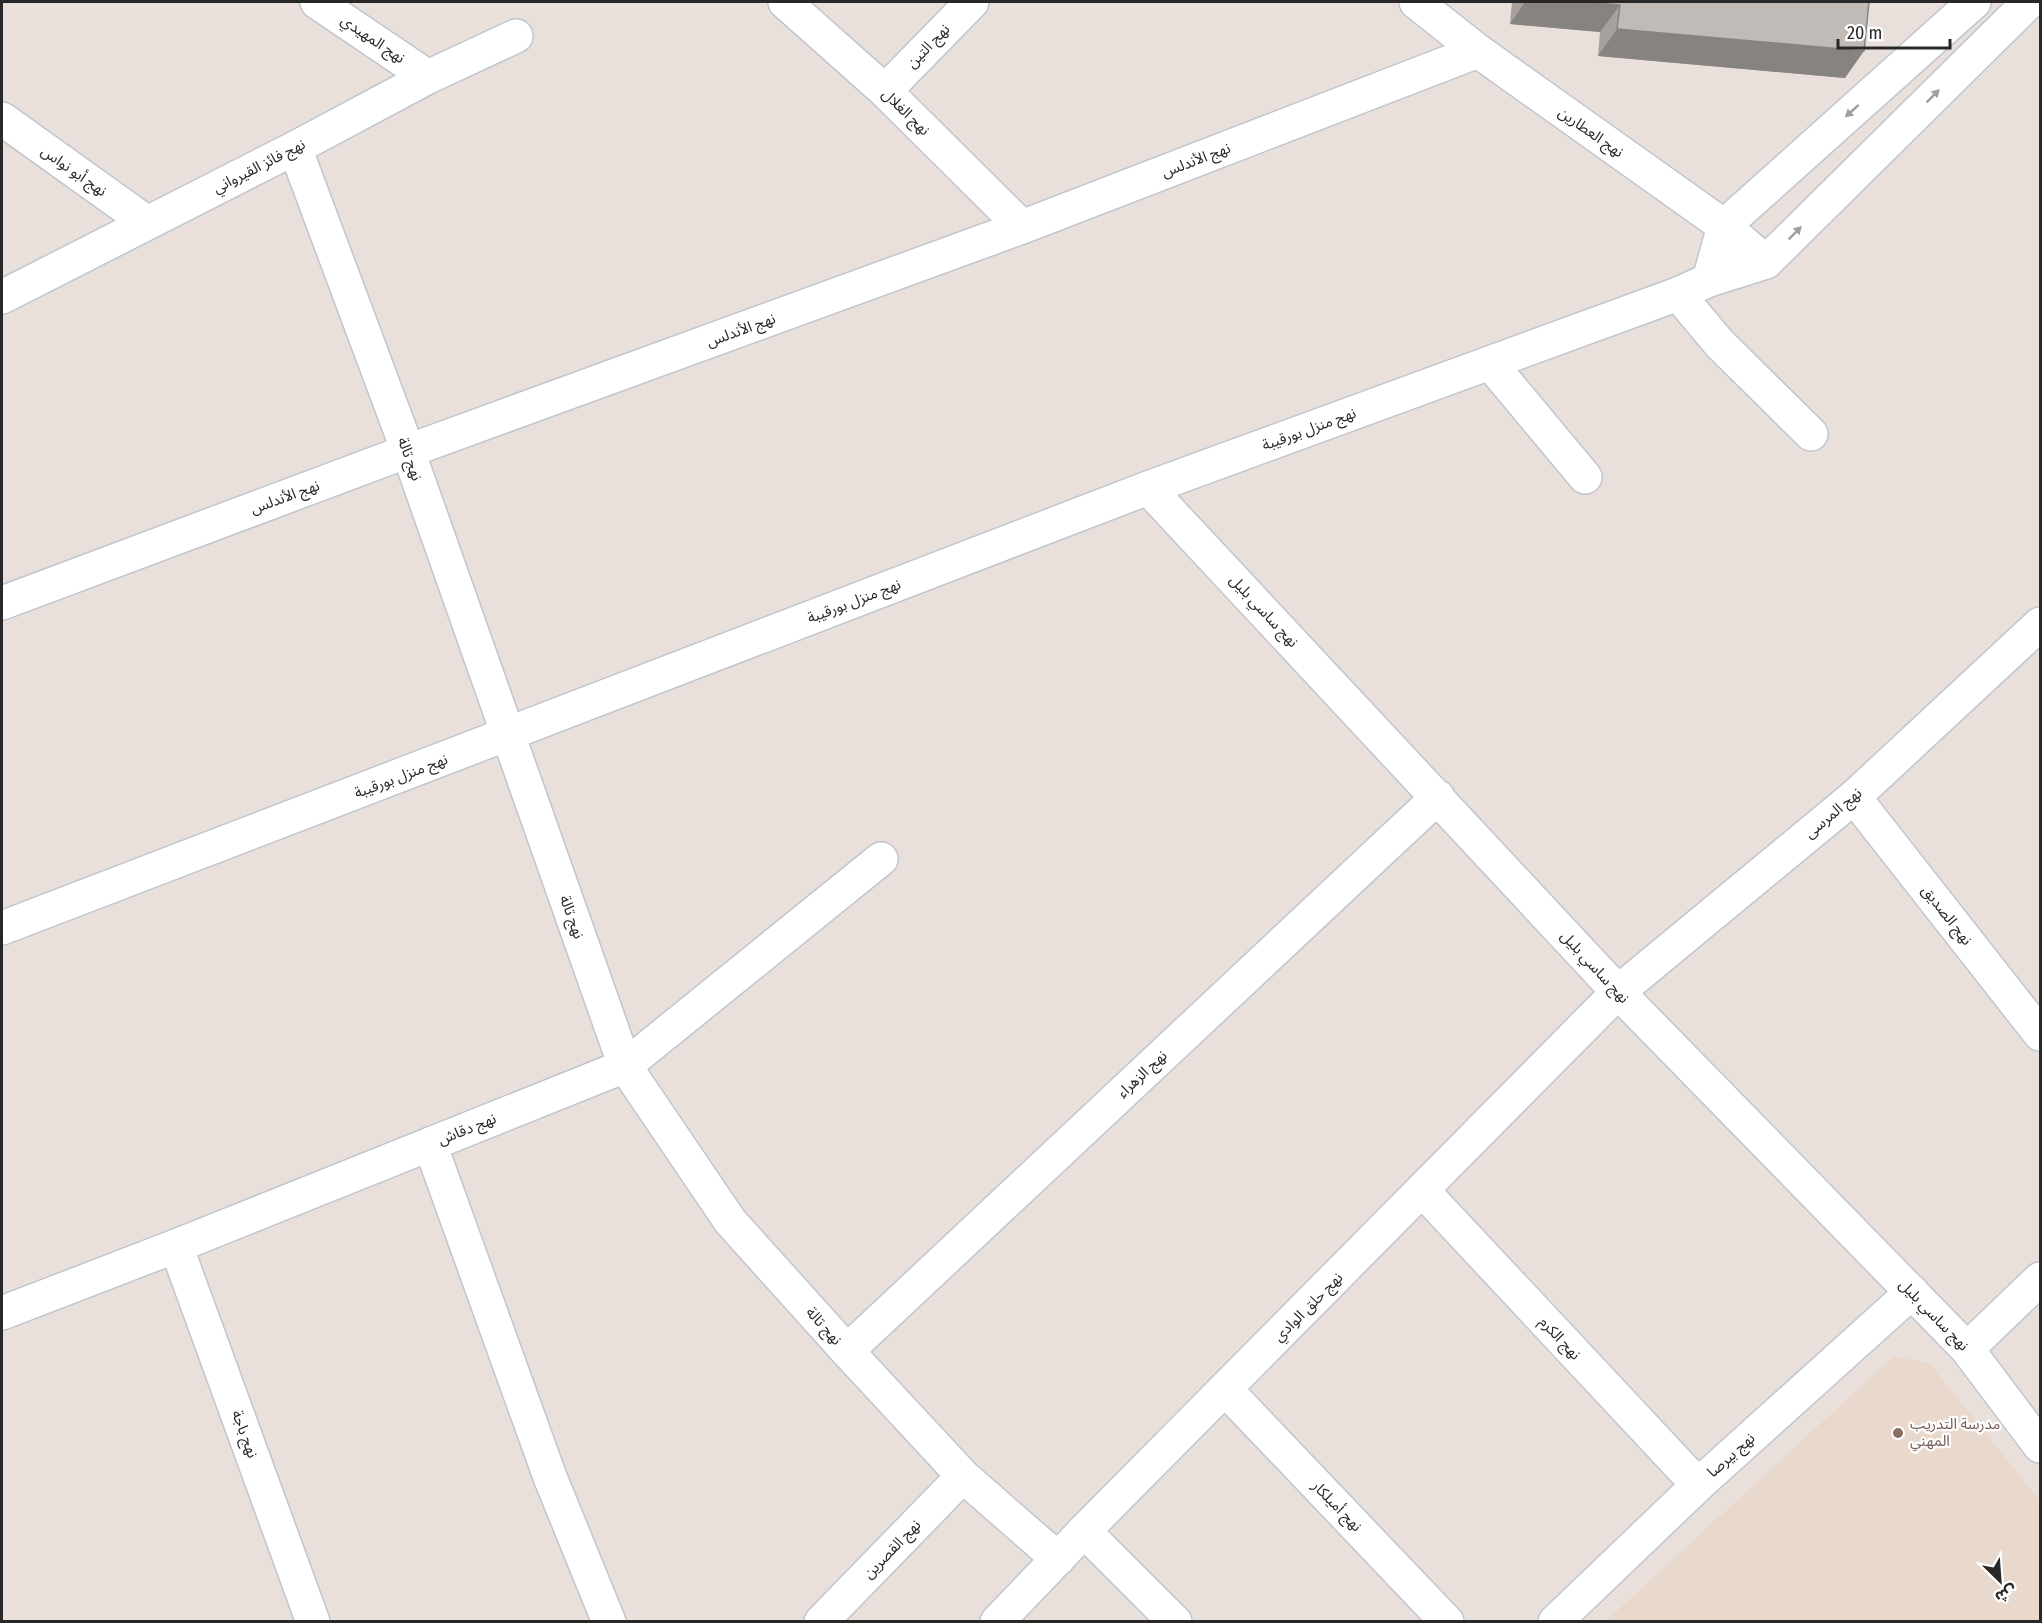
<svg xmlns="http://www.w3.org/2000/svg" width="2042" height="1623" viewBox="0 0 2042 1623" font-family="'Fira Sans Condensed','Noto Sans Arabic',sans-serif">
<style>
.education{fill:#e9d8cc}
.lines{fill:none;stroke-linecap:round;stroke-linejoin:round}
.minor-casing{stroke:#c0c6ce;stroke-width:36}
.minor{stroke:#fff;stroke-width:33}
.wall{fill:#a6a19d}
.shaded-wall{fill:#878380}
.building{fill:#c1bbb7;stroke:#878380;stroke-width:1.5}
.oneway{fill:#9e9e9e}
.education-dot{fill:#8d6e63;stroke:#fff;stroke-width:2}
.labels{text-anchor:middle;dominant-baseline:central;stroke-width:4.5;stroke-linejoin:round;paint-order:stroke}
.street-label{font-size:15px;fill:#282828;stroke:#fff}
.education-label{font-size:15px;fill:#785e54;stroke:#fff;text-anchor:start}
</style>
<rect width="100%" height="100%" fill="#e9dfdb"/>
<!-- education -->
<polygon class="education" points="1894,1356 1930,1364 2040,1501 2040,1621 1606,1621"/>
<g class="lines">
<defs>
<g id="minor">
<polyline points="317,2 428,77"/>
<polyline points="785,2 885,91 1022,227"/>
<polyline points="1416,2 1478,51 1724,226 1766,262"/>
<polyline points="885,91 972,2"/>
<polyline points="2,119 146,222"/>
<polyline points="295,148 408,451 625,1066 730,1221 847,1351 963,1476 1058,1559"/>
<polyline points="1709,280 1724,226 1974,2"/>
<polyline points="1678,294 1719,343 1811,434"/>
<polyline points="2,297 295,148 428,77 516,36"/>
<polyline points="1490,363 1585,477"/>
<polyline points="1148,488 1618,992 1967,1349 2040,1446"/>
<polyline points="2,603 408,451 1022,227 1478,51"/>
<polyline points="1854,797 2040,1034"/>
<polyline points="2,928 1148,488 1678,294 1709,280 1766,262 2029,2"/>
<polyline points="430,1144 550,1477 609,1622"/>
<polyline points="1422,1190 1698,1485"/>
<polyline points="176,1246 313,1622"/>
<polyline points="2,1313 176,1246 625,1066 881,859"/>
<polyline points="1967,1349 2040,1279"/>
<polyline points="847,1351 1438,797"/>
<polyline points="1226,1390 1447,1622"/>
<polyline points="1084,1531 1175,1622"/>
<polyline points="821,1622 963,1476"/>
<polyline points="997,1622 1084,1531 1618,992 1854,797 2040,624"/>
<polyline points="1555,1622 1698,1485 1912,1292"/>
</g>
</defs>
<!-- minor casing -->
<use href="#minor" class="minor-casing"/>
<!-- minor -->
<use href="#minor" class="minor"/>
</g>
<!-- wall -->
<polygon class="wall" points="1512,2 1869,2 1845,78 1598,56 1600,32 1510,24"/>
<!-- shaded-wall -->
<g class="shaded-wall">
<polygon points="1525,2 1584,2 1620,5 1600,32 1510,24"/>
<polygon points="1617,29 1864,51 1845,78 1598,56"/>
</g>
<!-- building -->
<polygon class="building" points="1584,2 1869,2 1864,51 1617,29 1620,5"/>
<!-- one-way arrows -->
<defs><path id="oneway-solid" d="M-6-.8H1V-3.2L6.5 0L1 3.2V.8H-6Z" transform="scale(1.5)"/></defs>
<g class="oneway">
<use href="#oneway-solid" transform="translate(1933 96) rotate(-45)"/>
<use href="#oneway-solid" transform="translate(1852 111) rotate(138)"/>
<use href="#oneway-solid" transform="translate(1795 233) rotate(-45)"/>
</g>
<!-- markers -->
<circle class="education-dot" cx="1898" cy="1433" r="6"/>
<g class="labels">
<!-- street labels -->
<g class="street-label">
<text transform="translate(373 39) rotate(34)">نهج المهيدي</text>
<text transform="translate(928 46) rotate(-46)">نهج التين</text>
<text transform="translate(906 112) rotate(44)">نهج الغلال</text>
<text transform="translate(1591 132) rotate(35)">نهج العطارين</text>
<text transform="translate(1196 160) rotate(-21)">نهج الأندلس</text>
<text transform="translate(259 166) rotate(-27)">نهج فائز القيرواني</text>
<text transform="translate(74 171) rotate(35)">نهج أبو نواس</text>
<text transform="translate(741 330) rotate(-20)">نهج الأندلس</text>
<text transform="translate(1309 429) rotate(-20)">نهج منزل بورقيبة</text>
<text transform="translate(410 459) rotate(70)">نهج تالة</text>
<text transform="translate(285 497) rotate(-20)">نهج الأندلس</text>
<text transform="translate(854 601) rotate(-21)">نهج منزل بورقيبة</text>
<text transform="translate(1264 611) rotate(47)">نهج ساسي بليل</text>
<text transform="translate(401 776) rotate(-21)">نهج منزل بورقيبة</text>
<text transform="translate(1833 813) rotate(-40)">نهج المرسى</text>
<text transform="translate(1947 915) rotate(52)">نهج الصديق</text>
<text transform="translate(572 917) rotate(70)">نهج تالة</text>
<text transform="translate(1595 967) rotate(47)">نهج ساسي بليل</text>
<text transform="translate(1142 1074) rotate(-43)">نهج الزهراء</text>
<text transform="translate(467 1129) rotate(-22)">نهج دقاش</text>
<text transform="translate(1308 1307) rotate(-45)">نهج حلق الوادي</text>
<text transform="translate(1934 1315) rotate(46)">نهج ساسي بليل</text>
<text transform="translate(824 1326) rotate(48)">نهج تالة</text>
<text transform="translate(1560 1338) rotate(47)">نهج الكرم</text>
<text transform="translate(245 1434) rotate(70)">نهج باجة</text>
<text transform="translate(1731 1455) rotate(-42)">نهج بيرصا</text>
<text transform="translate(1337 1506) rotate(46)">نهج أميلكار</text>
<text transform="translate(892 1549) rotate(-46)">نهج القصرين</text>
</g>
<!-- education labels -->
<g class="education-label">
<text x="1910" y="1424">مدرسة التدريب<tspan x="1910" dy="17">المهني</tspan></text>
</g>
</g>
<!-- border -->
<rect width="2042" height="1623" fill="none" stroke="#282828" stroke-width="6"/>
<!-- north arrow -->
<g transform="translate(2000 1581) rotate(155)" stroke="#ffffff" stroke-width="4.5" paint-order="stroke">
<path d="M0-4.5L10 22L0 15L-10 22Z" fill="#282828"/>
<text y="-9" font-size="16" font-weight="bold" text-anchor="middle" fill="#282828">ش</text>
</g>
<!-- scale -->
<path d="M1838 39v9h112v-9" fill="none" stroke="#282828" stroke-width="3"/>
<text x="1847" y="39" font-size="18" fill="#282828" stroke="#ffffff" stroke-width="4.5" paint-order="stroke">20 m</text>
</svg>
